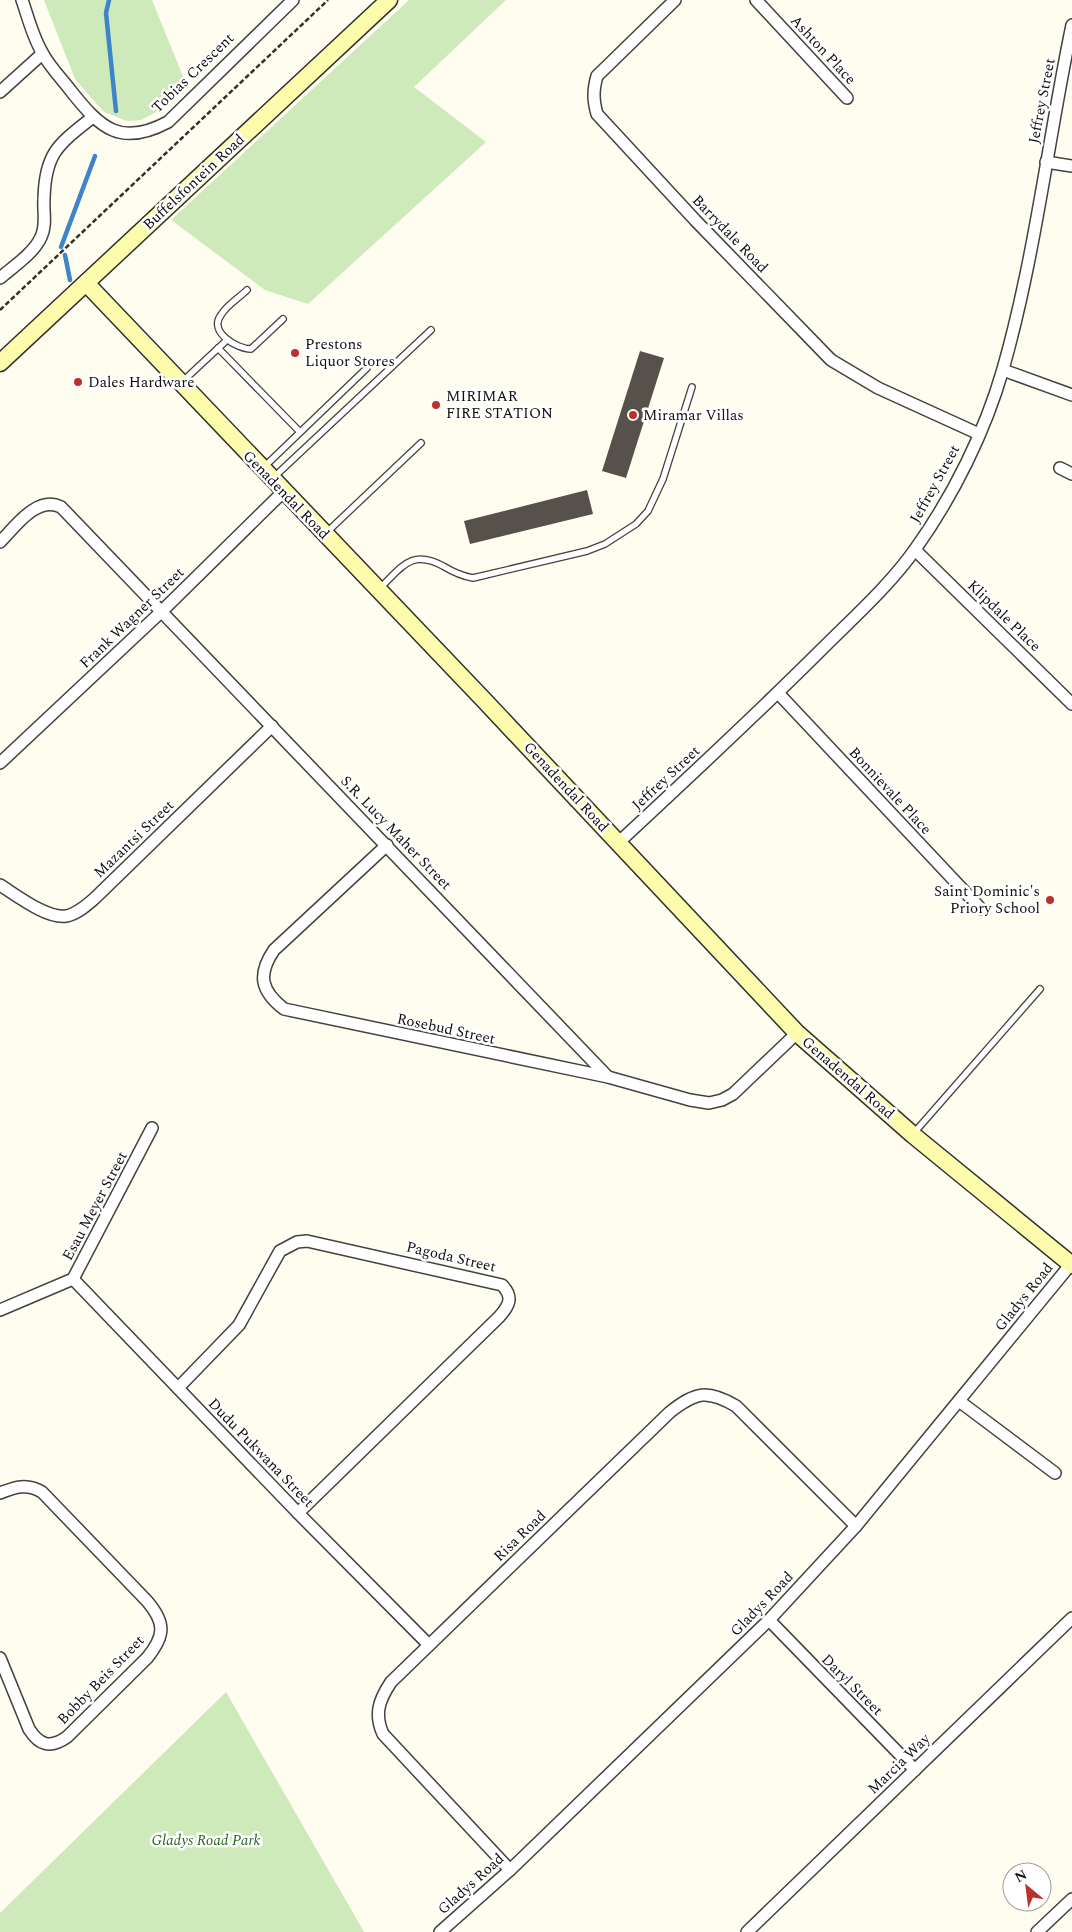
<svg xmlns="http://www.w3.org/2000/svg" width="1072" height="1932" viewBox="0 0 1072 1932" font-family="Spectral,serif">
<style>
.green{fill:#cee9ba}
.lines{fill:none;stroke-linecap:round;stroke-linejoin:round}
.stream{stroke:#3f84ca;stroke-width:4.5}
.building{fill:#57514b}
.lane-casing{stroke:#424242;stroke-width:8}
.street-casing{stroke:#424242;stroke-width:14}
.secondary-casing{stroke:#313131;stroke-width:19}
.path{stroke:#313131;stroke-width:2.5;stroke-dasharray:5 2.5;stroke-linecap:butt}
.lane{stroke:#fff;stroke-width:5.5}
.street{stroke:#fff;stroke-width:11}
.secondary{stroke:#fdfcad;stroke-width:16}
.poi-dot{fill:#bc3129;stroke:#fff;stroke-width:2}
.labels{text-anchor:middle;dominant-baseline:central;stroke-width:5;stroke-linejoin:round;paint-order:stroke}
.street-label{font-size:15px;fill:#0f0f0f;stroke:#fff}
.poi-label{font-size:15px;fill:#0f0f0f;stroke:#fff;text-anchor:start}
.park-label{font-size:15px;font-style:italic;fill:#276520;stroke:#fff}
</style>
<rect width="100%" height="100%" fill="#fffdf0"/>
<!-- green -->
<g class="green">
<polygon points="44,0 152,0 184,79 188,84 162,109 141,120 127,121 104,112 75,79"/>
<polygon points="409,0 506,0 414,87 486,142 308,304 265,290 171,220"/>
<polygon points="226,1692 364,1932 0,1932 0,1913"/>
</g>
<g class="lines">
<!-- stream -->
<g class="stream">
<polyline points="109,0 106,13 116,111"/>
<polyline points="61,247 95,156"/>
<polyline points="65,255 70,280"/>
</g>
</g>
<!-- building -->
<g class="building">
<polygon points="640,351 664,358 626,478 602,471"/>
<polygon points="587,490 593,514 470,544 464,521"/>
</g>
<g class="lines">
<defs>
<g id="lane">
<path d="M 247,290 C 239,298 227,305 221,315 C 208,332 237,349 251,349 L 283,319"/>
<polyline points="218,348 300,432"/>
<polyline points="183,381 227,340"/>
<polyline points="263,468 367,368"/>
<polyline points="273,478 431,330"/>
<polyline points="326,533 421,443"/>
<path d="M 380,588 C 402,567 411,549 443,566 C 453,572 461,576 473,578 L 587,551 L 605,544 L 636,524 L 648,511 L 663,479 L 692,387"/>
<polyline points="913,1134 1040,989"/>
</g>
<g id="street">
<path d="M 22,0 C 28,17 33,38 43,54 C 50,67 62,79 71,91 C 101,129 121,147 168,122 L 293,0"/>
<path d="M 675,0 L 597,76 C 593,90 593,100 597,114 L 695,220 L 831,360 L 878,388 L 979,434"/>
<polyline points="756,0 847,98"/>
<polyline points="0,92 42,54"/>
<polyline points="1046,162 1072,166"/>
<path d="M 0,278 C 13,267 34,253 41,237 C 47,225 43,211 44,199 C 45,152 59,144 93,117"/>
<polyline points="1003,370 1072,395"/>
<polyline points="1060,468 1072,474"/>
<path d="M 0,542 C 15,527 37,495 61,507 L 608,1077"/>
<polyline points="915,550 1072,704"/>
<polyline points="778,693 981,909"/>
<polyline points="0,763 161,612 283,492"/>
<path d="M 618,843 C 687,779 756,715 823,648 C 854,617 891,584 916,548 C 953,496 985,432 1003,369 C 1035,257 1048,140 1072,25"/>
<path d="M 387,845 L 274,950 C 257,975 261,991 284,1009 L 608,1077 L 690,1100 L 709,1103 L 722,1100 L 733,1094 L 797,1033"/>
<path d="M 0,885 C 16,895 47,919 66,916 C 77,914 87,905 95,898 L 272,726"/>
<polyline points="73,1279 298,1513 429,1645"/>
<polyline points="0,1310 73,1279 152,1128"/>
<path d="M 178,1388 L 239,1325 L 280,1251 L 297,1242 L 307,1241 L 502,1285 C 514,1297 509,1306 499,1317 L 298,1513"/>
<polyline points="959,1401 1055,1473"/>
<path d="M 0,1493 C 15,1487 27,1483 42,1492 L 147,1601 C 166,1623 165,1636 147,1658 L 67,1737 C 50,1749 39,1745 29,1729 L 0,1658"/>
<polyline points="769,1620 915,1770"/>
<path d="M 510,1870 L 383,1734 C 374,1714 379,1700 391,1682 L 670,1412 C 696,1392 707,1389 736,1406 L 856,1526"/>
<polyline points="440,1932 510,1870 769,1620 856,1526 1071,1264"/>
<polyline points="747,1932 1072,1618"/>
<polyline points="1037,1932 1072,1899"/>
</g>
<g id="secondary">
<polyline points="86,283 482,698 797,1033 913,1135 1072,1265"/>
<polyline points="0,363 389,0"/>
</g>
</defs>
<!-- lane casing -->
<use href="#lane" class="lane-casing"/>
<!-- street casing -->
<use href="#street" class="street-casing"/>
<!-- secondary casing -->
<use href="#secondary" class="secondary-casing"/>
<!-- path -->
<polyline class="path" points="0,310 328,0"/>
<!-- lane -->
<use href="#lane" class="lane"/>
<!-- street -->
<use href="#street" class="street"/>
<!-- secondary -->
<use href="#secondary" class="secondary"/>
</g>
<!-- markers -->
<g class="poi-dot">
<circle cx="295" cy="353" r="5"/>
<circle cx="78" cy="382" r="5"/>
<circle cx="436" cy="405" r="5"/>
<circle cx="633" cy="415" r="5"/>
<circle cx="1050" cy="900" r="5"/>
</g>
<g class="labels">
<!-- street labels -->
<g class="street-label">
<text transform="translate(823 50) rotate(47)">Ashton Place</text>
<text transform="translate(193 73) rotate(-44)">Tobias Crescent</text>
<text transform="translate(1042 101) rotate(-79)">Jeffrey Street</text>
<text transform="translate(194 182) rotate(-43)">Buffelsfontein Road</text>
<text transform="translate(730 234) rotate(46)">Barrydale Road</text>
<text transform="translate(935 484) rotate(-61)">Jeffrey Street</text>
<text transform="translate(286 495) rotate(46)">Genadendal Road</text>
<text transform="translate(1004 616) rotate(44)">Klipdale Place</text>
<text transform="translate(132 618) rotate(-44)">Frank Wagner Street</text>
<text transform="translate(666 778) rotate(-43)">Jeffrey Street</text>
<text transform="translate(566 787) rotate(47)">Genadendal Road</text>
<text transform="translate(890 791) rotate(47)">Bonnievale Place</text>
<text transform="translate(396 833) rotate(46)">S.R. Lucy Maher Street</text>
<text transform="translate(134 839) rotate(-44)">Mazantsi Street</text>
<text transform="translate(446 1029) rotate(12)">Rosebud Street</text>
<text transform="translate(848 1078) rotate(41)">Genadendal Road</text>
<text transform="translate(95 1206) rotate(-62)">Esau Meyer Street</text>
<text transform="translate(451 1257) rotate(13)">Pagoda Street</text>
<text transform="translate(1024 1297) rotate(-51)">Gladys Road</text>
<text transform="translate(261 1453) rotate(46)">Dudu Pukwana Street</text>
<text transform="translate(520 1536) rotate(-44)">Risa Road</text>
<text transform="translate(762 1604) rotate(-46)">Gladys Road</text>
<text transform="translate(101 1680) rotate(-46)">Bobby Beis Street</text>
<text transform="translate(852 1685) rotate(45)">Daryl Street</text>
<text transform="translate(899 1764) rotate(-44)">Marcia Way</text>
<text transform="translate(471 1884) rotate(-42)">Gladys Road</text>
</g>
<!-- poi labels -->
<g class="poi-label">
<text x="305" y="344">Prestons<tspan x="305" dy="17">Liquor Stores</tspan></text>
<text x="88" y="382">Dales Hardware</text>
<text x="446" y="396">MIRIMAR<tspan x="446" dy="17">FIRE STATION</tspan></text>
<text x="643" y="415">Miramar Villas</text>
<text x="1040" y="891" text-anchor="end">Saint Dominic's<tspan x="1040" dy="17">Priory School</tspan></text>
</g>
<!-- park labels -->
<g class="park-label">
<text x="206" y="1840">Gladys Road Park</text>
</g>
</g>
<!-- north arrow -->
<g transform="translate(1027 1887) rotate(331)"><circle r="24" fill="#ffffff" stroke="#9f9f9f"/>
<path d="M0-4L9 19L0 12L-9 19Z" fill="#bc3129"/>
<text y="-8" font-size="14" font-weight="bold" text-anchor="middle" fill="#0f0f0f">N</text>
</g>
</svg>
